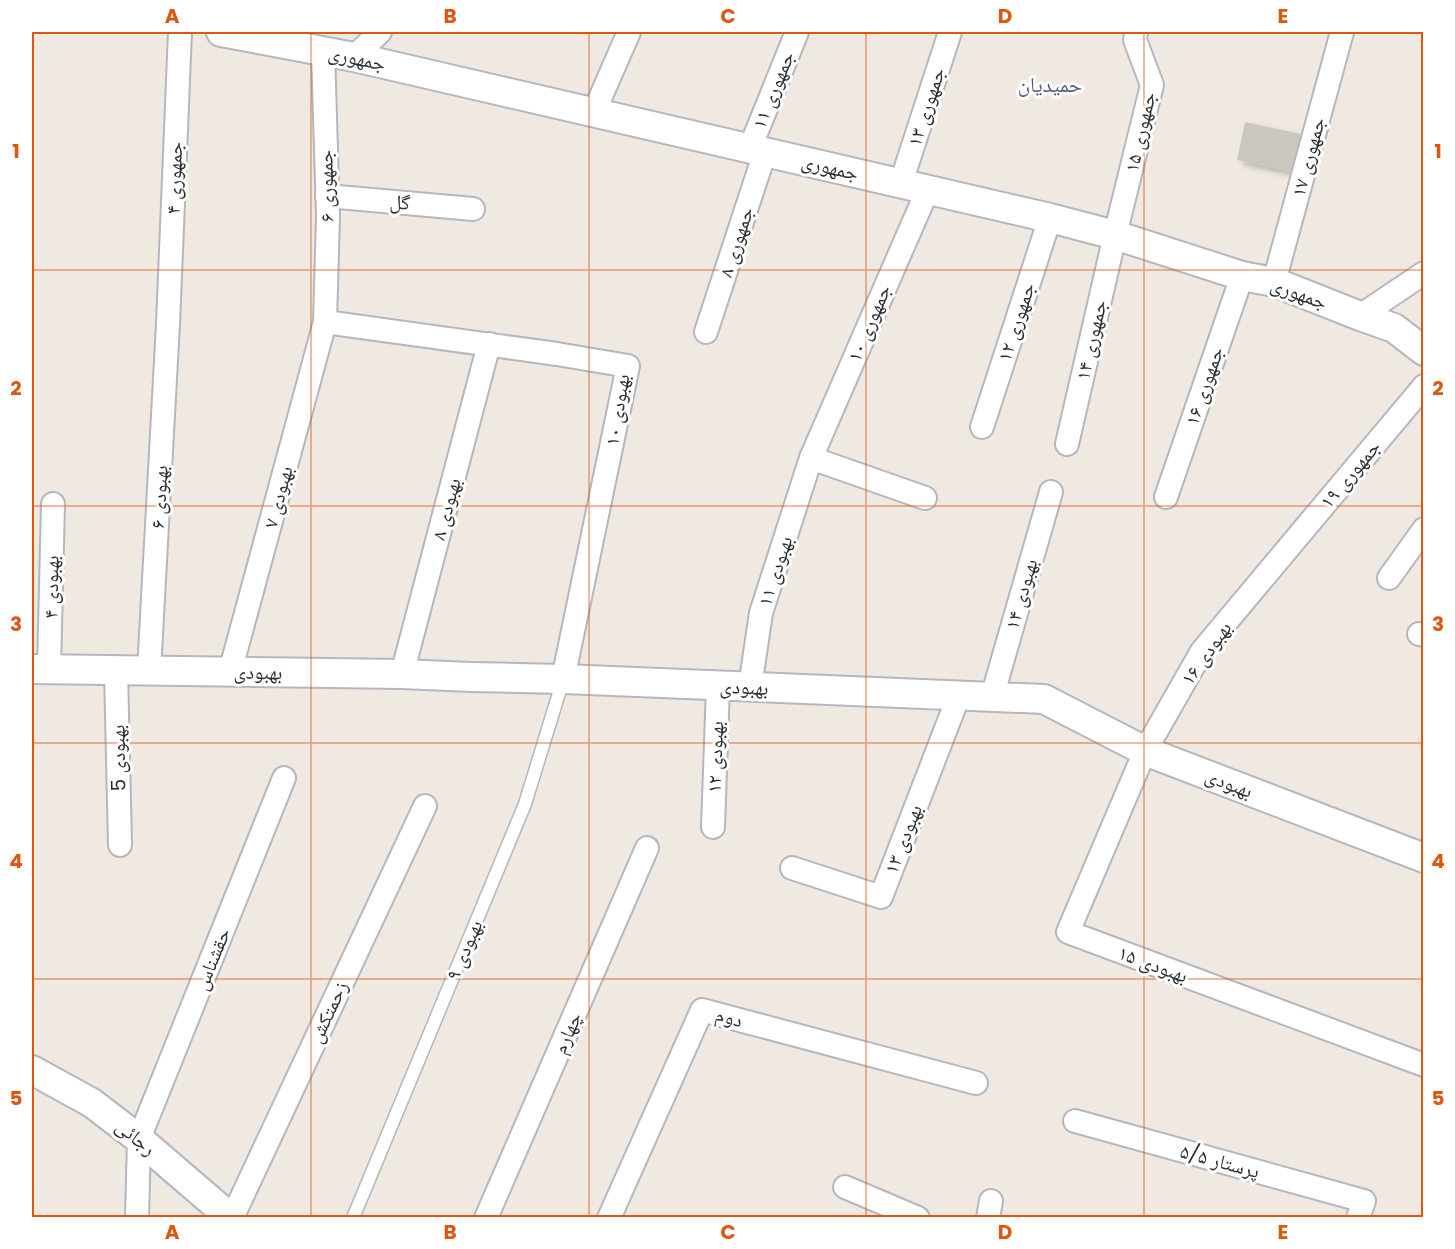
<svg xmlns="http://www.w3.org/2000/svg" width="1455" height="1249" viewBox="0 0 1455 1249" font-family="Poppins,'Noto Naskh Arabic',sans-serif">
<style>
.building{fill:#cbc7bf;filter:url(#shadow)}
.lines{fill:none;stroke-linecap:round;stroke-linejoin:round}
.service-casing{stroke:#b4b7c1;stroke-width:15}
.minor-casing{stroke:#b4b7c1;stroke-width:26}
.tertiary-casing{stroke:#b4b7c1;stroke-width:32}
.service{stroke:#fff;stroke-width:12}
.minor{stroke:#fff;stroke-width:22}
.tertiary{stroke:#fff;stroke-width:28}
.grid{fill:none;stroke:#df570e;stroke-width:1.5;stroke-opacity:0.55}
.labels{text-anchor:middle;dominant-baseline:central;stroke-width:6;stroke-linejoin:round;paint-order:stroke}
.street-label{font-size:20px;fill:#2e2e2e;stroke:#fff}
.neighbourhood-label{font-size:21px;fill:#4d5680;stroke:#fff}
.neatline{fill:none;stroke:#df570e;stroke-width:2}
.grid-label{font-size:20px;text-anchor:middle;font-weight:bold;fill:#df570e}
</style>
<defs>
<filter id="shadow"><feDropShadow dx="6" dy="4" stdDeviation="3" flood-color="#0004"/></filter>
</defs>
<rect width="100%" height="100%" fill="#efe9e1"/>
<!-- building -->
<polygon class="building" points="1245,122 1305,135 1297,173 1237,160"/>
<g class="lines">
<defs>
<polyline id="service" points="353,1218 525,804 563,680"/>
<g id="minor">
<polyline points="354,57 380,32"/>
<polyline points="594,112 629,32"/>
<polyline points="750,148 797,32"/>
<polyline points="901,183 950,32"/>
<polyline points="327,196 473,209"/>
<polyline points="1274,282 1342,32"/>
<polyline points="1360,316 1424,273"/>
<polyline points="325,322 557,354 628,366 563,679"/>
<polyline points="706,332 765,152"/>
<polyline points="1424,386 1202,651 1145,751 1068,932 1424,1065"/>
<polyline points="982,427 1050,218"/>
<polyline points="1067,444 1115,235 1152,85 1135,40 1136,32"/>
<polyline points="811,458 925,498"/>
<polyline points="1166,497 1242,276"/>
<polyline points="1389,578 1424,529"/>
<polyline points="1419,634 1424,635"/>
<polyline points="49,669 53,504"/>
<polyline points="116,670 120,845"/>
<polyline points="149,671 168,324 180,32"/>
<polyline points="230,672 325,322 328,216 323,51"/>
<polyline points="402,674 489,344"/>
<polyline points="750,687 761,613 811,458 928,189"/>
<polyline points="992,697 1051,492"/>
<polyline points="713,827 718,686"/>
<polyline points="792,868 881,897 959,695"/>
<polyline points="1075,1121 1364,1201 1358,1218"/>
<polyline points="845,1187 918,1218"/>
<polyline points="137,1218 139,1139 284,778"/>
<polyline points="232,1218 425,806"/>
<polyline points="486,1218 647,848"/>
<polyline points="609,1218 702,1010 976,1083"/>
<polyline points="988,1218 991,1201"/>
</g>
<g id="tertiary">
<polyline points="221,32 354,57 1050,218 1115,235 1242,276 1274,282 1360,316 1394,328 1424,351"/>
<polyline points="32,669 402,674 471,677 563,679 1044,699 1145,751 1424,858"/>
<polyline points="32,1070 92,1103 139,1139 231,1218"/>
</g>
</defs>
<!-- service casing -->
<use href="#service" class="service-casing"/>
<!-- minor casing -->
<use href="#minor" class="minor-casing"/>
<!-- tertiary casing -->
<use href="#tertiary" class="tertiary-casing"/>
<!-- service -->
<use href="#service" class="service"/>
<!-- minor -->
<use href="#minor" class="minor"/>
<!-- tertiary -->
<use href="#tertiary" class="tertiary"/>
</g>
<!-- grid -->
<path class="grid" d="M 311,32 L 311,1218M 589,32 L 589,1218M 866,32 L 866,1218M 1144,32 L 1144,1218M 32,270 L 1424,270M 32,506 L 1424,506M 32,743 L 1424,743M 32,979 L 1424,979"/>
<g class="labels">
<!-- street labels -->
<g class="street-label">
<text transform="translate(357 58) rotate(12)">جمهوری</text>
<text transform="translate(773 90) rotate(-68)">جمهوری ۱۱</text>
<text transform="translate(926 107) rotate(-72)">جمهوری ۱۳</text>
<text transform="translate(1140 132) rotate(-77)">جمهوری ۱۵</text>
<text transform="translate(1308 157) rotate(-75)">جمهوری ۱۷</text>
<text transform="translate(830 167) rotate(13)">جمهوری</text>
<text transform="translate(174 178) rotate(-88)">جمهوری ۴</text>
<text transform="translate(326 186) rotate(-91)">جمهوری ۶</text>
<text transform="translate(400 202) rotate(5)">گل</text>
<text transform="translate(736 242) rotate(-72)">جمهوری ۸</text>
<text transform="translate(1299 293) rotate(20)">جمهوری</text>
<text transform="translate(1016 322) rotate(-72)">جمهوری ۱۲</text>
<text transform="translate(869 323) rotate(-67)">جمهوری ۱۰</text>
<text transform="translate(1091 340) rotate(-77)">جمهوری ۱۴</text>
<text transform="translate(1204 386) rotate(-71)">جمهوری ۱۶</text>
<text transform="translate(617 410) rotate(-81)">بهبودی ۱۰</text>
<text transform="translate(1350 474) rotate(-50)">جمهوری ۱۹</text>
<text transform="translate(159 497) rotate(-87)">بهبودی ۶</text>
<text transform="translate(278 497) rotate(-75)">بهبودی ۷</text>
<text transform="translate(446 509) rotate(-75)">بهبودی ۸</text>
<text transform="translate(775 571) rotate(-72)">بهبودی ۱۱</text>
<text transform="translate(51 587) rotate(-89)">بهبودی ۴</text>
<text transform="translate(1021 594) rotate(-74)">بهبودی ۱۴</text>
<text transform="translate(1206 653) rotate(-55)">بهبودی ۱۶</text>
<text transform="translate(258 672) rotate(1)">بهبودی</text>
<text transform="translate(744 687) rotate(2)">بهبودی</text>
<text transform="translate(715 757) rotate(-88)">بهبودی ۱۲</text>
<text transform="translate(118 758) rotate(-91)">بهبودی 5</text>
<text transform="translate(1229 783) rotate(21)">بهبودی</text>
<text transform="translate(903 839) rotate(-69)">بهبودی ۱۳</text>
<text transform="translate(464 950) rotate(-67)">بهبودی ۹</text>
<text transform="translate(212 959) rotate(-68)">حقشناس</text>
<text transform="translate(1153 964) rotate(20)">بهبودی ۱۵</text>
<text transform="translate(328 1012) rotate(-65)">زحمتکش</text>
<text transform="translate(729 1017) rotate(15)">دوم</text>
<text transform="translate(567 1033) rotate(-66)">چهارم</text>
<text transform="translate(136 1137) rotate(39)">رجائی</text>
<text transform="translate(1220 1161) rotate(15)">پرستار ۵/۵</text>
</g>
<!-- neighbourhood labels -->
<g class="neighbourhood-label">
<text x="1050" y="84">حمیدیان</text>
</g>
</g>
<!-- border -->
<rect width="1455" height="1249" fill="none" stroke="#ffffff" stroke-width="66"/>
<rect x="33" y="33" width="1389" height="1183" class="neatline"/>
<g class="grid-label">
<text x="172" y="23">A</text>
<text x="450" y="23">B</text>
<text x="728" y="23">C</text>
<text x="1005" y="23">D</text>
<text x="1283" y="23">E</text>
<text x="16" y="158">1</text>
<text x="1438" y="158">1</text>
<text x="16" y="395">2</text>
<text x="1438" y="395">2</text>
<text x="16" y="631">3</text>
<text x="1438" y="631">3</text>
<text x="16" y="868">4</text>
<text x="1438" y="868">4</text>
<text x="16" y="1105">5</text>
<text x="1438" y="1105">5</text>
<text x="172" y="1239">A</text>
<text x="450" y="1239">B</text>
<text x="728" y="1239">C</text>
<text x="1005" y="1239">D</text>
<text x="1283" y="1239">E</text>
</g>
</svg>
